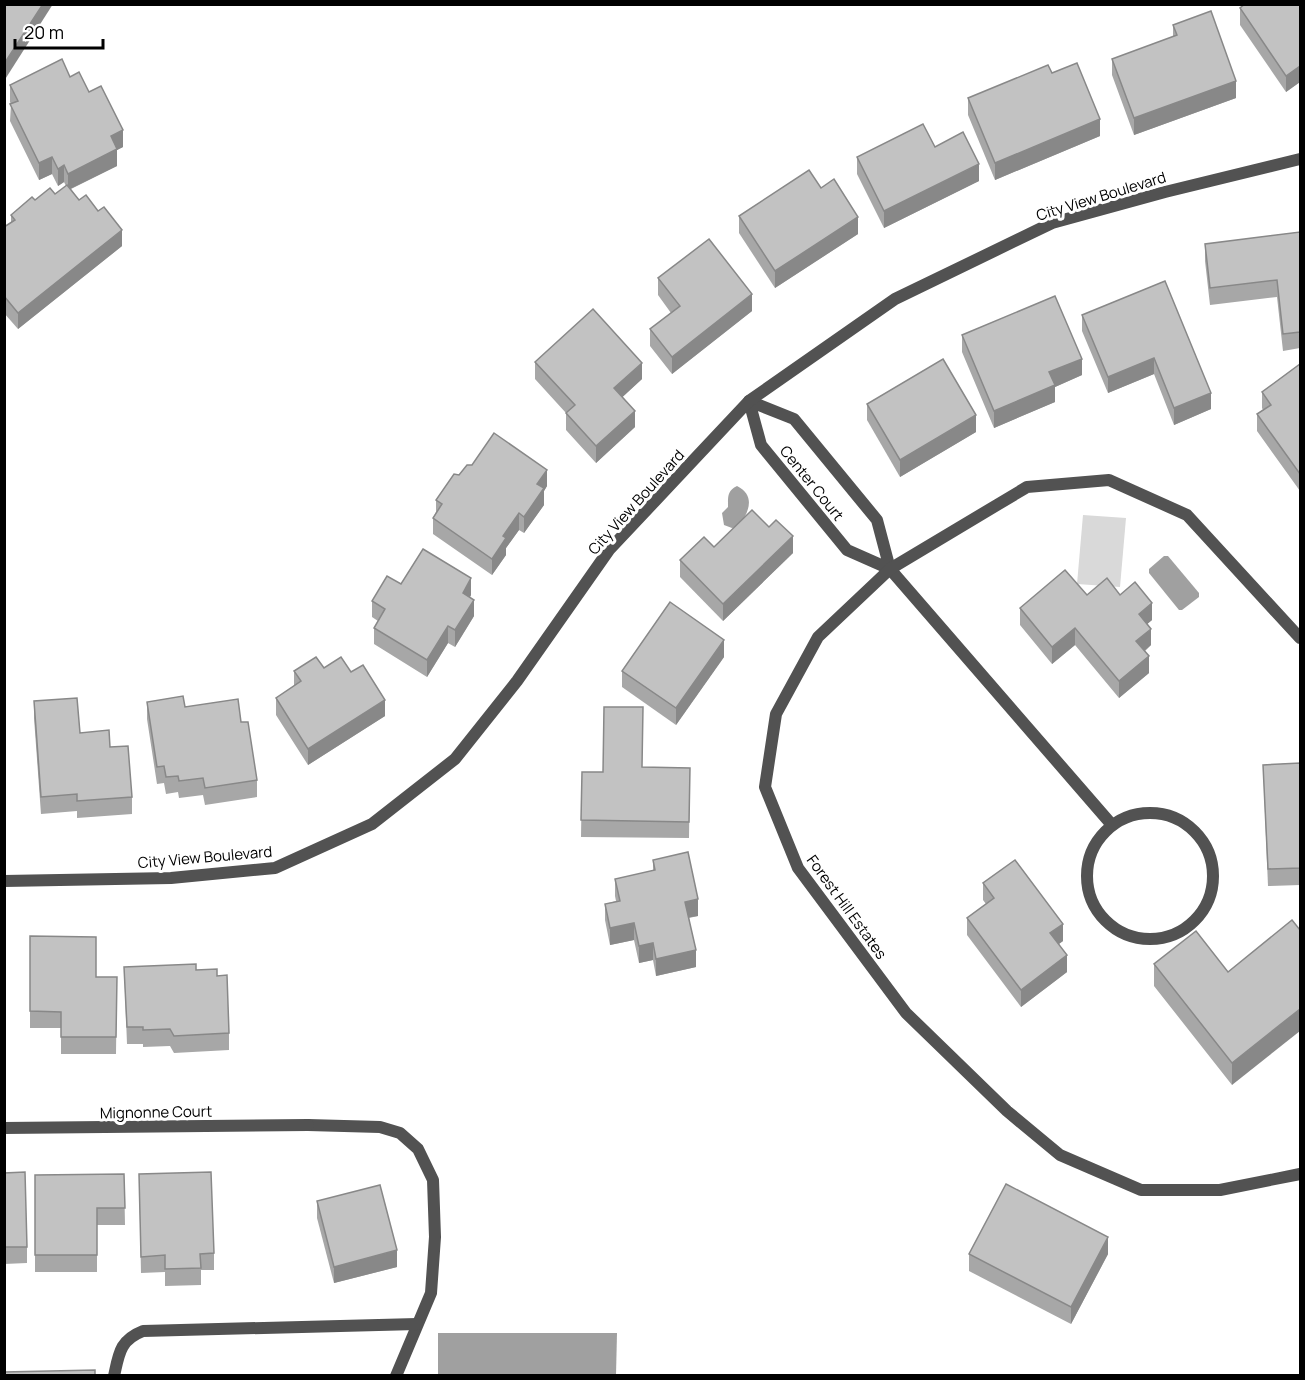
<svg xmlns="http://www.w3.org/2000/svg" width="1305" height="1380" viewBox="0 0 1305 1380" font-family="Manrope,sans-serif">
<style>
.green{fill:#d9d9d9}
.water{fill:#a0a0a0}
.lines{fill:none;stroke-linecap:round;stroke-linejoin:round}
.lane{stroke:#525252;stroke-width:12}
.street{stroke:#525252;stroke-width:12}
.wall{fill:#a7a7a7}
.shaded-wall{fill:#888}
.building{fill:#c2c2c2;stroke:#888;stroke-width:1.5}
.labels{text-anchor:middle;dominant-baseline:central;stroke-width:6;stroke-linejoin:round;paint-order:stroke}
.street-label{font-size:15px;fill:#000;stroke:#fff}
</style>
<rect width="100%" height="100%" fill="#fff"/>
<!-- green -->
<polygon class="green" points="1083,515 1126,518 1120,587 1077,584"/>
<!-- water -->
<g class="water">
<path d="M 737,486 C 757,496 748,514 738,527 L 732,528 L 724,525 L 722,513 L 728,507 C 728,497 727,491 737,486 Z"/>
<polygon points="1164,556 1168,556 1199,593 1199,597 1182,610 1179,610 1149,573 1149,569"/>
<polygon points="438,1333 617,1333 616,1375 438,1375"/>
</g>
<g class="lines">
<!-- lane -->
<g class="lane">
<polyline points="308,1125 380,1127 400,1133 418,1149 433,1180 435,1237 431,1293 396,1376"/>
<path d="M 114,1376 C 119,1353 120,1340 143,1331 L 417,1324"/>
</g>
<!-- street -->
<g class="street">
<polyline points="890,569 877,520 794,419 749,401 761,445 847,550 890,569 1112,825"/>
<polyline points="1300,638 1187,515 1109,480 1027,487 890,569 818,637 776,714 765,787 798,868 906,1013 1007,1111 1060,1155 1141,1190 1220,1190 1300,1174"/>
<circle cx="1150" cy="876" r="63"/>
<polyline points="4,881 171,878 275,868 372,824 455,759 517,681 609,550 749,401 895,299 1052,223 1165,192 1300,159"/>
<polyline points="4,1128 308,1125"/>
</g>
</g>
<!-- wall -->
<g class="wall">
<polygon points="1300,4 1300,82 1286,92 1240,25 1240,8"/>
<polygon points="1173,25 1236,98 1134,135 1112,75 1112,59 1173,37"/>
<polygon points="1052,73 1100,136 995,180 968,115 968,98"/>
<polygon points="70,77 89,92 123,147 117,150 117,166 71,189 79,200 122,246 18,329 4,313 4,227 11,223 11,215 35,200 55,194 66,186 64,182 58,186 52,174 39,180 10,121 11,104 10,102 10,85"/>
<polygon points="935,147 979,181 884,228 857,174 857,157"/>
<polygon points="821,188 858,234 775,288 739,233 739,216"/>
<polygon points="1300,232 1300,348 1283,351 1277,297 1210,305 1205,261 1205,244"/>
<polygon points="658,278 752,311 672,374 650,346 650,329 671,313 658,295"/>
<polygon points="1165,281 1211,409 1174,425 1154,374 1108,393 1082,331 1082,315"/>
<polygon points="962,335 1082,375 1055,387 1055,402 994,428 962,352"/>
<polygon points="535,362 642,379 622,397 635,427 596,463 566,430 566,413 535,379"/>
<polygon points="1300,364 1300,491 1257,431 1257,414 1263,410 1262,408 1262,392"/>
<polygon points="867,404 976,432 900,477 867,420"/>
<polygon points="459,475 547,486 544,491 544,505 524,533 519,530 506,548 506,555 492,575 433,534 433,518 436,512 436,500"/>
<polygon points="714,547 793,553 723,621 680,577 680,560"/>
<polygon points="401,584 471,595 470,597 474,616 455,647 448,643 427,677 374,644 374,628 378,621 372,617 372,601"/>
<polygon points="1087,595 1120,595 1152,620 1147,624 1151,645 1145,651 1149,673 1119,698 1075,645 1052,664 1020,625 1020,608"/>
<polygon points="724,657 676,725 622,687 622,671"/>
<polygon points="324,668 385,716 308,765 276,715 276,698 294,686 294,671"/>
<polygon points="34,701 80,733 110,747 132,797 132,814 77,818 77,811 41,814 34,718"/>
<polygon points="147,702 185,707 241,722 257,780 257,797 205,805 203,795 179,798 178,792 166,794 164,783 157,784 147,719"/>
<polygon points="1300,763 1300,885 1268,886 1263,765"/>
<polygon points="642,767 690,768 689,838 581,837 582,772 603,772"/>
<polygon points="653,860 698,916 689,918 696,967 656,976 653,960 639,963 634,940 610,945 605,920 605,904 616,901 615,896 615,879 653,871"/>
<polygon points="983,883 1063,941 1059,944 1067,972 1021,1007 967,935 967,918 986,904 983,900"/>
<polygon points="1292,920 1232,1085 1154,986 1154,964 1228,972"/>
<polygon points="30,936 96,977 117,977 116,1054 61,1054 61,1028 30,1028"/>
<polygon points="124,967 196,970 217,976 229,1033 229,1050 174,1053 170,1046 143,1047 143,1044 127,1044"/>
<polygon points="4,1173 27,1247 27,1263 4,1264"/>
<polygon points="124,1174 125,1225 97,1225 97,1272 35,1272 35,1175"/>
<polygon points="139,1174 214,1253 214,1270 201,1270 201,1285 165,1286 165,1272 141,1273"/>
<polygon points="317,1201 397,1267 334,1283 317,1218"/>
<polygon points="969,1254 1108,1254 1071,1324 969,1271"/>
</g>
<!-- shaded-wall -->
<g class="shaded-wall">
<polygon points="43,4 53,4 4,81 4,64"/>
<polygon points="1300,66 1300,82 1286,92 1286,76"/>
<polygon points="1236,81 1236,98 1134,135 1134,118"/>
<polygon points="1100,119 1100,136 995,180 995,163"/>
<polygon points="123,130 123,147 117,150 117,166 68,190 68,174 111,136"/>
<polygon points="52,157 52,174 39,180 39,163"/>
<polygon points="979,164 979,181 884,228 884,211"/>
<polygon points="64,165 64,182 58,186 58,169"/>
<polygon points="858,217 858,234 775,288 775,271"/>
<polygon points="122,230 122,246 18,329 18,313"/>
<polygon points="752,294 752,311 672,374 672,357"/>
<polygon points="1154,358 1154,374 1108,393 1108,377"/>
<polygon points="1082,359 1082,375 1055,387 1055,402 994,428 994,411 1049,372"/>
<polygon points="642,363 642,379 614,405 614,388"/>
<polygon points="1211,393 1211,409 1174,425 1174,408"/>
<polygon points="635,411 635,427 596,463 596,446"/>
<polygon points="976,415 976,432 900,477 900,460"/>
<polygon points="547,470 547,486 544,491 544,505 524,533 524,517 537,484"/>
<polygon points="519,513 519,530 506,548 506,555 492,575 492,559 503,536"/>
<polygon points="793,536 793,553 723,621 723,604"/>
<polygon points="471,578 471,595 463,609 463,593"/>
<polygon points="474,600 474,616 455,647 455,630"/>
<polygon points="1152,603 1152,620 1139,631 1139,614"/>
<polygon points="448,626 448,643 427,677 427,660"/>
<polygon points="1075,628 1075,645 1052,664 1052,647"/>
<polygon points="1151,629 1151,645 1136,658 1136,641"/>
<polygon points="724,640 724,657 676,725 676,708"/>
<polygon points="1149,656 1149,673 1119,698 1119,681"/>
<polygon points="385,700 385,716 308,765 308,749"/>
<polygon points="698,899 698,916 685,918 685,902"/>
<polygon points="634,923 634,940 610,945 610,928"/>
<polygon points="1063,924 1063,941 1050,950 1050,933"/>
<polygon points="653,943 653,960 639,963 639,946"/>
<polygon points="696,950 696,967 656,976 656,959"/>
<polygon points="1067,955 1067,972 1021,1007 1021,990"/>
<polygon points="1300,1009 1300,1031 1232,1085 1232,1063"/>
<polygon points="1108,1237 1108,1254 1071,1324 1071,1307"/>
<polygon points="397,1250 397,1267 334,1283 334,1267"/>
</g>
<!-- building -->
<g class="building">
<polygon points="4,4 43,4 4,64"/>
<polygon points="1245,4 1300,4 1300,66 1286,76 1240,8"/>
<polygon points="1211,11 1236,81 1134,118 1112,59 1177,35 1173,25"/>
<polygon points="62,59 70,77 79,72 89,92 101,86 123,130 111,136 117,149 68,174 64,165 58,169 52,157 39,163 10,104 18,101 10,85"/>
<polygon points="1077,63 1100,119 995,163 968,98 1048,65 1052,73"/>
<polygon points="923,124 935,147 963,132 979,164 884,211 857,157"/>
<polygon points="809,170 821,188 834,179 858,217 775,271 739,216"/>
<polygon points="67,185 79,200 86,195 98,211 104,207 122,230 18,313 4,296 4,227 15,220 11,215 32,197 35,200 50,188 55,194"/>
<polygon points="1300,232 1300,332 1283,334 1277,280 1210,288 1205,244"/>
<polygon points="709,239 752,294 672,357 650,329 680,306 658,278"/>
<polygon points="1165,281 1211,393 1174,408 1154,358 1108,377 1082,315"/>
<polygon points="1055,296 1082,359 1049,372 1055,385 994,411 962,335"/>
<polygon points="593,309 642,363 614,388 635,411 596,446 566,413 575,405 535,362"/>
<polygon points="943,359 976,415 900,460 867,404"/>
<polygon points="1300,364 1300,474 1257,414 1271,405 1262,392"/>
<polygon points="494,433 547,470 537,484 544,488 524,517 519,513 503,536 506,538 492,559 433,518 442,504 436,500 454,474 459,475 467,465 472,465"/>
<polygon points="752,510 769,527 776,520 793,536 723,604 680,560 704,537 714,547"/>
<polygon points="423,549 471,578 463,593 474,600 455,630 448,626 427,660 374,628 385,609 372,601 387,576 401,584"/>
<polygon points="1065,570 1087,595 1107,578 1120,595 1135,582 1152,603 1139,614 1151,629 1136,641 1149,656 1119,681 1075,628 1052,647 1020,608"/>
<polygon points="670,602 724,640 676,708 622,671"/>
<polygon points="316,657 324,668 341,657 351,672 363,665 385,700 308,749 276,698 301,681 294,671"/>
<polygon points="183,696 185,707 238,699 241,722 248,722 257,780 205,788 203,778 179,781 178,776 166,777 164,766 157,767 147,702"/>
<polygon points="77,698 80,733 109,730 110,747 128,746 132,797 77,801 77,794 41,797 34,701"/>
<polygon points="604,707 643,707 642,767 690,768 689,822 581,820 582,772 603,772"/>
<polygon points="1300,763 1300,868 1268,869 1263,765"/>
<polygon points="688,852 698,899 685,902 696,950 656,959 653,943 639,946 634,923 610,928 605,904 620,901 615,879 655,870 653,860"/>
<polygon points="1015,860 1063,924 1050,933 1067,955 1021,990 967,918 994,898 983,883"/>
<polygon points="1292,920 1300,930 1300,1009 1232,1063 1154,964 1196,931 1228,972"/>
<polygon points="30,936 96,937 96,977 117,977 116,1037 61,1037 61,1012 30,1011"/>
<polygon points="196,964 196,970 217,969 217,976 227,975 229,1033 174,1036 170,1029 143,1030 143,1027 127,1027 124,967"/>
<polygon points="25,1172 27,1247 4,1247 4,1173"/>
<polygon points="211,1172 214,1253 200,1254 201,1268 165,1269 165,1255 141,1257 139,1174"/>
<polygon points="124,1174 125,1208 97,1208 97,1255 35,1255 35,1175"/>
<polygon points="1006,1184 1108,1237 1071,1307 969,1254"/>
<polygon points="380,1185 397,1250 334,1267 317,1201"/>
<polygon points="95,1370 95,1376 4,1376 4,1372"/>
</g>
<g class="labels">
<!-- street labels -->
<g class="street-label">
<text transform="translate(1101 196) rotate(-17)">City View Boulevard</text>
<text transform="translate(812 483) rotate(51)">Center Court</text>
<text transform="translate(636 502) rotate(-48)">City View Boulevard</text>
<text transform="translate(205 857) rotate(-5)">City View Boulevard</text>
<text transform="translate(847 907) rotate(54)">Forest Hill Estates</text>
<text transform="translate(156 1112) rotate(-1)">Mignonne Court</text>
</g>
</g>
<!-- border -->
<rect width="1305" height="1380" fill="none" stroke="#000000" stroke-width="12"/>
<!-- scale -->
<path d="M15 39v9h88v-9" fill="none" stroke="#000000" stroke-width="3"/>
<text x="24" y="39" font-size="18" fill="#000000" stroke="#ffffff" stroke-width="4.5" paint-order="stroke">20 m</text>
</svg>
